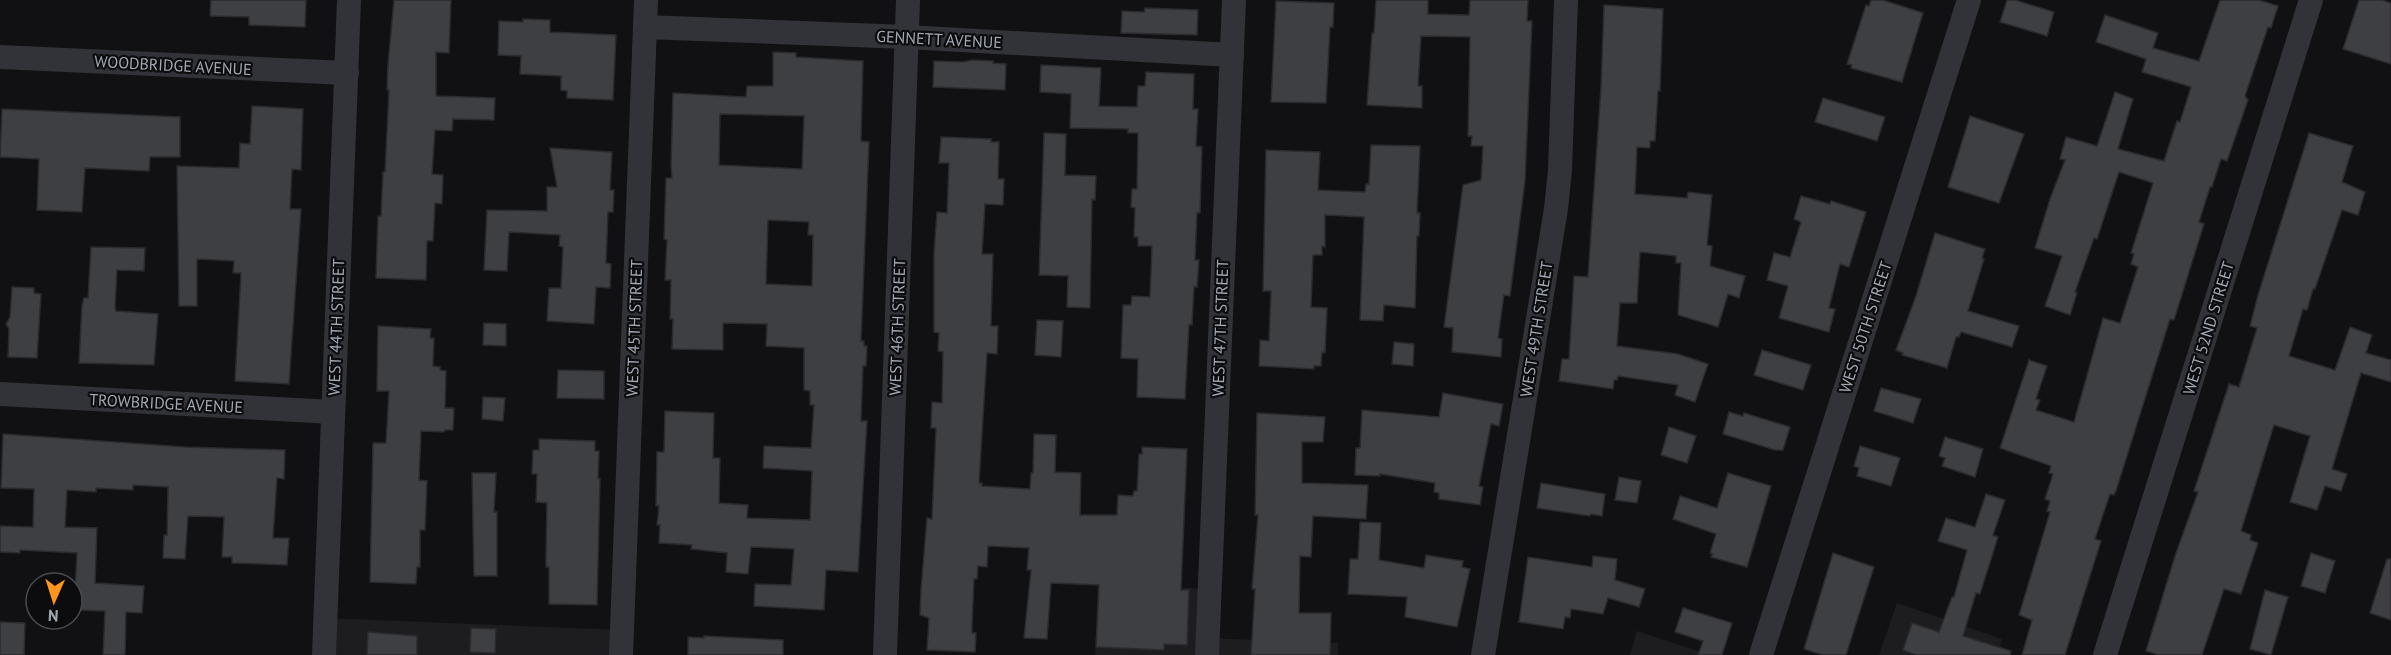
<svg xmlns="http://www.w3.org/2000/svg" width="2391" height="655" viewBox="0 0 2391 655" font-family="'PT Sans',sans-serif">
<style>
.built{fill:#1d1d20}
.building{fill:#3d3f43;stroke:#2b2b2f;stroke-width:1.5;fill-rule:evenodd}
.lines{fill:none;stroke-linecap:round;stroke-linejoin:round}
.street{stroke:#323338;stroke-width:24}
.labels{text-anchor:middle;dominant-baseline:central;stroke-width:4.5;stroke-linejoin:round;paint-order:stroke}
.street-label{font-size:16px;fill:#a1a9b5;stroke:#0c0c0e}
</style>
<rect width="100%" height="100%" fill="#111113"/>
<!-- built -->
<g class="built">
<polygon points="1098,584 1209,589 1208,638 1338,643 1338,655 1095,655"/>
<polygon points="1897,603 2002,639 1998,655 1879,655"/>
<polygon points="325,618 622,630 621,655 324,655"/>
<polygon points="1637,631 1710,655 1630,655"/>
</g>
<!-- building -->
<g class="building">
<polygon points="211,0 306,0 305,27 249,25 249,17 210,16"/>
<polygon points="394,0 451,0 449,53 436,52 436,96 495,98 494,120 453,119 452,131 435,130 432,174 443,175 442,204 435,203 433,241 427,241 426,280 376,278 378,216 381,216 383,172 385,172 389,90 387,90 388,64"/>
<polygon points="1376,0 1428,0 1428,14 1469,15 1470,0 1528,0 1527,21 1532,21 1525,181 1510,296 1504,295 1498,338 1502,339 1501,357 1452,352 1453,328 1444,327 1463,185 1481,180 1483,146 1471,146 1472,136 1468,136 1470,37 1421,36 1418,86 1422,86 1422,108 1367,105 1372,33 1374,33"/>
<polygon points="1871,0 1883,0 1923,13 1902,82 1851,68 1852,65 1847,64 1866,5 1869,6"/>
<polygon points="2007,0 2015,0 2054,12 2047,36 2000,22"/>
<polygon points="2220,0 2259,0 2278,6 2271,28 2268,27 2245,96 2248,100 2227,161 2221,159 2212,187 2210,187 2199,222 2204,224 2174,320 2170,319 2116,491 2114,495 2110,494 2095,539 2101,541 2065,655 2022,655 2032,620 2019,615 2050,512 2047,511 2050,501 2045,499 2053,474 2049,473 2051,466 2000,448 2029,360 2047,366 2036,399 2040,400 2036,410 2074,422 2103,318 2120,323 2138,267 2131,264 2134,254 2131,253 2153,183 2119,172 2097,239 2094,238 2075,292 2077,293 2070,315 2045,306 2062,256 2035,248 2050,199 2065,160 2060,159 2066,137 2097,146 2115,92 2133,99 2118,149 2164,161 2177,121 2180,122 2191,87 2142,72 2146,59 2096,42 2105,15 2158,33 2153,48 2199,61"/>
<polygon points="2359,0 2382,0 2391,3 2391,64 2343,49"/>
<polygon points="1276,1 1334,3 1333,27 1330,27 1326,103 1271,102"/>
<polygon points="1604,5 1663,9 1660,91 1658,91 1655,141 1650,141 1650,148 1637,147 1635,194 1687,198 1688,192 1712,195 1707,245 1712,246 1710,266 1745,276 1739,298 1728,294 1718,327 1678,315 1681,263 1676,263 1676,256 1640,252 1637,303 1620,303 1617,346 1678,354 1708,364 1695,402 1675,395 1678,385 1618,376 1617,380 1614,380 1613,389 1559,381 1562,359 1569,359 1574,276 1588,277 1601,87"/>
<polygon points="1145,8 1198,10 1197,35 1121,33 1122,11 1144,12"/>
<polygon points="523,19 550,20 550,32 616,35 613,100 567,98 567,91 561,90 561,76 520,74 521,56 498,55 499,21 523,22"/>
<path d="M 773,52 L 796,53 L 796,57 L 863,61 L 861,141 L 869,142 L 861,341 L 864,341 L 864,346 L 867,346 L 866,366 L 863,366 L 861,421 L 867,421 L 858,572 L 826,570 L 824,610 L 754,606 L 755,584 L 791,585 L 794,549 L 751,547 L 748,574 L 726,572 L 727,553 L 691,549 L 692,545 L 659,543 L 660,525 L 657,525 L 659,506 L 656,506 L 657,452 L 664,452 L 665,411 L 714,413 L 713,458 L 720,458 L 719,503 L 748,505 L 747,518 L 810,520 L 812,471 L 763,468 L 764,446 L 811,448 L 814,405 L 810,405 L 810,391 L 804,390 L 804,348 L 766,346 L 767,324 L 723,323 L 723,350 L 672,349 L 673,319 L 670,319 L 671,280 L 665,280 L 667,240 L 664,239 L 666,178 L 672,178 L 671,166 L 673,93 L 746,97 L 747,86 L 773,86 ZM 720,114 L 804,116 L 802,169 L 719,165 ZM 768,220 L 809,222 L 808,235 L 813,235 L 812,286 L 766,284 Z"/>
<polygon points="973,60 993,61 993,63 1006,64 1005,90 933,87 934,61 963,62"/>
<polygon points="1041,65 1101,68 1099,106 1137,107 1138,86 1145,86 1146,72 1194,74 1193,109 1198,109 1196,146 1202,147 1200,213 1197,213 1195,260 1199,260 1197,287 1194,287 1192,325 1189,325 1185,399 1137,397 1138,359 1121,358 1123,305 1131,305 1132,296 1150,297 1152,246 1138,246 1138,237 1134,237 1135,208 1131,207 1132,189 1137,189 1138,133 1128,133 1128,129 1070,128 1071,94 1040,92"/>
<polygon points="1823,98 1885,117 1877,141 1815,122"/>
<polygon points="252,106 303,109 301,170 292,169 290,209 301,209 289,384 235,381 241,273 233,273 234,261 197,259 197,306 179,306 177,166 239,168 240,143 250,144"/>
<polygon points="2,109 180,117 180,157 150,157 149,171 85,168 82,212 37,210 39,159 0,157"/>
<polygon points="1970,116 2024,134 1999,203 1948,187"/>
<polygon points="1044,133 1066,134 1065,175 1096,176 1095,200 1092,199 1090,308 1067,307 1068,276 1039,275"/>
<polygon points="2309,133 2353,146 2342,182 2365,192 2358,215 2342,210 2315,289 2313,289 2307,310 2303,309 2289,356 2335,370 2350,327 2372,335 2366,353 2391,360 2391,382 2361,373 2332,469 2347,474 2341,491 2325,486 2317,510 2290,502 2310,436 2274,425 2241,531 2251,535 2250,540 2258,543 2241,594 2224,589 2202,655 2159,655 2146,651 2175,556 2198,492 2194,491 2229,384 2239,387 2257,328 2250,326 2258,295"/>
<polygon points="941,137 991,139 991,142 999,142 998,179 1004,179 1003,205 985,204 982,254 993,254 991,326 998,326 997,354 987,353 979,483 982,483 982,486 1030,489 1031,473 1033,473 1034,434 1056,435 1055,472 1081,473 1080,515 1117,515 1118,495 1133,496 1134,491 1137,491 1139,454 1142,454 1142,447 1187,449 1181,590 1189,590 1187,645 1164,644 1164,650 1096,647 1099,585 1051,583 1047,639 1024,638 1031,570 1027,570 1029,548 988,546 987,567 978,566 977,579 974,579 972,626 972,633 976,633 975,652 927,650 929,618 920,615 921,590 927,518 932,519 936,428 931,428 932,402 942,403 943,352 938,351 939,333 934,332 934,252 937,212 947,213 949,163 939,163"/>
<polygon points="1371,145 1420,146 1417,213 1420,213 1419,236 1417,236 1415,308 1384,305 1383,321 1360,320 1364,217 1325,215 1325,247 1322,246 1322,255 1313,255 1311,307 1327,308 1325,353 1322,352 1321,366 1314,366 1314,369 1259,366 1260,340 1269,341 1271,291 1263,291 1266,150 1320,152 1318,190 1365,192 1366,184 1369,184"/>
<polygon points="550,148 612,152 610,190 614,190 613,212 608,212 606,263 611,264 610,288 596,287 594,324 547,321 549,288 561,288 563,247 559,246 560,235 509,232 507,271 484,270 487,210 547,211 547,187 557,187"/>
<polygon points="1801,196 1830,204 1831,201 1866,212 1849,267 1840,264 1829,308 1835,309 1829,332 1779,318 1788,286 1767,280 1774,253 1790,257 1801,222 1794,219"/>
<polygon points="1935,233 1985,249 1982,258 1984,259 1968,311 2019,326 2012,347 1961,332 1959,337 1956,337 1947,368 1902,355 1903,353 1896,350 1916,296"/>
<polygon points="91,247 145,248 144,271 117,270 115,307 116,311 158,314 154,365 79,363 82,305 84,298 88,298"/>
<polygon points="12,287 34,288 34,293 41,294 37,358 8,357 9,329 6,324 10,317"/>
<polygon points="1037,320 1063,321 1061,357 1035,355"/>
<polygon points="484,323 506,324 506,346 483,345"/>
<polygon points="378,326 431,329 430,338 434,338 433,366 440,367 440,370 446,371 445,408 454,408 453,430 445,430 444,432 421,431 419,480 427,481 425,530 420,530 420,567 417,567 416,584 370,582 373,443 386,443 389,391 377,391"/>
<polygon points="1394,342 1414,344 1413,366 1392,364"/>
<polygon points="1762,350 1811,365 1803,390 1754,375"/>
<polygon points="558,370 604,371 604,399 557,398"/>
<polygon points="1881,388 1921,399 1913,423 1874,411"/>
<polygon points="1443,393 1503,404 1499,426 1491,424 1479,486 1483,487 1480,505 1439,499 1439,493 1434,492 1435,483 1380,474 1380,476 1355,475 1356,448 1360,448 1362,410 1439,417"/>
<polygon points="483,397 505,398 503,421 482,419"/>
<polygon points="1729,412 1743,416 1744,413 1790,427 1783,450 1775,450 1723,434"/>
<polygon points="1257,413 1325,417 1323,442 1302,442 1302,483 1368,485 1366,519 1313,516 1311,557 1300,556 1299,613 1331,613 1330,655 1251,655 1255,589 1252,589 1258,515 1255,515"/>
<polygon points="1669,427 1696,436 1687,463 1661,455"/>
<polygon points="3,434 185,447 285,450 284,479 277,478 273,538 289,538 287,565 232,563 232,557 222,557 224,517 188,516 185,559 163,558 164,535 167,535 168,487 133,485 133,490 96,488 96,492 67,490 65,527 97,528 95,583 144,586 142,613 126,612 125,655 103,655 105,611 74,610 77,553 20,550 20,553 0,552 0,526 33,527 34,489 1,488"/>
<polygon points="1945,437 1983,449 1975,477 1942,466 1945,458 1939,456"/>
<polygon points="539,439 595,441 595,451 599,451 598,478 600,479 597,605 549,604 549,567 546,567 546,557 547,503 536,502 537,474 532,474 533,450 539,450"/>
<polygon points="1860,446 1900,458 1891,486 1857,476 1859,468 1854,466"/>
<polygon points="472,473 496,473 494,512 497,512 497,576 474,576"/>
<polygon points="1728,473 1771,486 1747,567 1711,557 1713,554 1710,553 1716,534 1673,519 1680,496 1717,508"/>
<polygon points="1619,477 1641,481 1637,503 1615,500"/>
<polygon points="1541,483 1605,494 1602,516 1591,514 1590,516 1537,508"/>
<polygon points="1986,494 2005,500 1993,535 1998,537 1980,594 1976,593 1963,636 2011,651 2010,655 1916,655 1903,650 1912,623 1939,632 1952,597 1954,597 1967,550 1938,541 1946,518 1975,527"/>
<polygon points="1360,522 1381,523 1379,560 1424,568 1426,555 1463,561 1462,567 1470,569 1457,627 1405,617 1407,597 1348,594 1350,559 1358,559"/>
<polygon points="1833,553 1874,567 1846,655 1823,655 1804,649"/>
<polygon points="2311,553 2335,561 2325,593 2301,586"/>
<polygon points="1593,556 1617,559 1615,580 1645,589 1639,607 1608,598 1603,614 1571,609 1570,618 1565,617 1563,629 1519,622 1528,557 1592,567"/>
<polygon points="2387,559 2391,559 2391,620 2370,613"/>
<polygon points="2265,590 2288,597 2271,655 2250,649"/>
<polygon points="1683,608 1732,623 1722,655 1698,655 1703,641 1675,632"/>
<polygon points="0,622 25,623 24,655 0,655"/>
<polygon points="471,628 496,629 495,653 470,652"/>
<polygon points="368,632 417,636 417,655 367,655"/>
<polygon points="704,636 783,640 783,655 688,655 688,637 704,638"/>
</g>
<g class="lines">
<!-- street -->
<g class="street">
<polyline points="645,27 907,37 1232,55"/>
<polyline points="0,57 347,73"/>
<polyline points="0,394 333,412"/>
<polyline points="324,655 349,0"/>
<polyline points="621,655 646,0"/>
<polyline points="885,655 908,0"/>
<polyline points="1207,655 1234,0"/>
<polyline points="1483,655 1556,209 1560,170 1566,0"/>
<polyline points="1761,655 1969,0"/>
<polyline points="2105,655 2311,0"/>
</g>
</g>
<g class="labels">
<!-- street labels -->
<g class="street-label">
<text transform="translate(939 39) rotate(3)">GENNETT AVENUE</text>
<text transform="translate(173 65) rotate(3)">WOODBRIDGE AVENUE</text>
<text transform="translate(336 327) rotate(-88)">WEST 44TH STREET</text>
<text transform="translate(897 327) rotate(-88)">WEST 46TH STREET</text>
<text transform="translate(1865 327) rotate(-72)">WEST 50TH STREET</text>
<text transform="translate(634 328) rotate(-88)">WEST 45TH STREET</text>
<text transform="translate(1220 328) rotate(-88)">WEST 47TH STREET</text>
<text transform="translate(2208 328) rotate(-73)">WEST 52ND STREET</text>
<text transform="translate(1536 329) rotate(-81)">WEST 49TH STREET</text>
<text transform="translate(166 403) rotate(3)">TROWBRIDGE AVENUE</text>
</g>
</g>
<!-- north arrow -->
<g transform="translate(54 601) rotate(183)"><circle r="28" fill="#0c0c0e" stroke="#484b51" stroke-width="1.5"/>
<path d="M0-4.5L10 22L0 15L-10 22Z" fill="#ff951c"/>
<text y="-9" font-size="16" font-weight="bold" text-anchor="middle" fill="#a1a9b5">N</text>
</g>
</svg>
